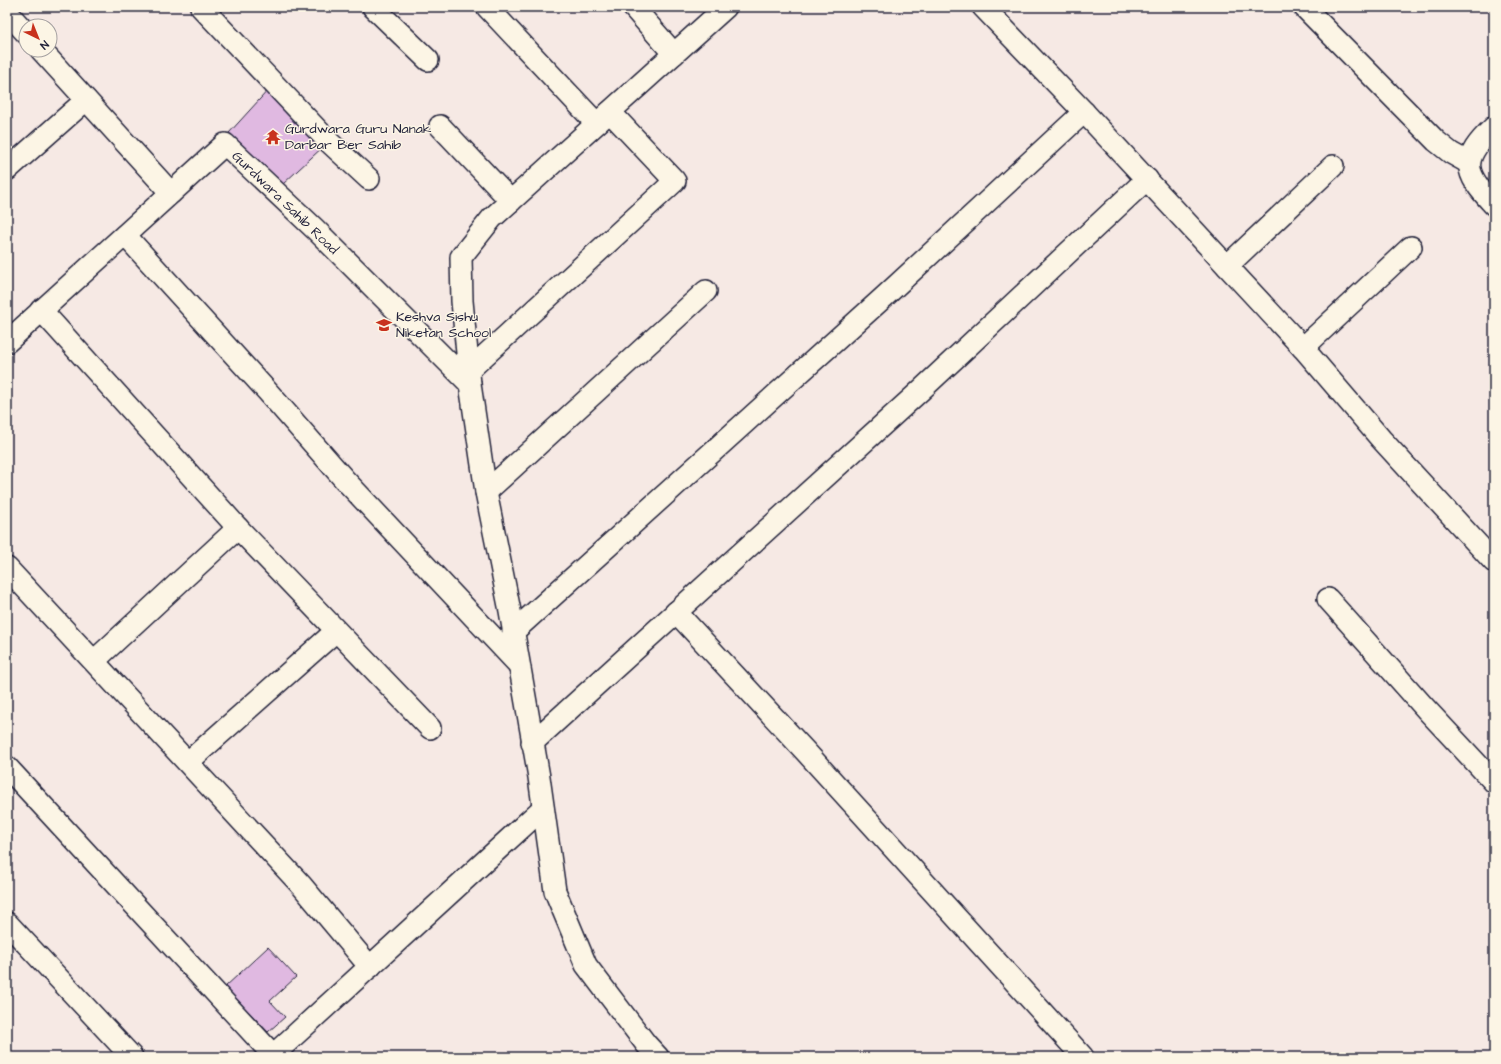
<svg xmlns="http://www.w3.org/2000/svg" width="1501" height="1064" viewBox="0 0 1501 1064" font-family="'Architects Daughter',sans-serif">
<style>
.building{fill:#e0b9e1;stroke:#22223b}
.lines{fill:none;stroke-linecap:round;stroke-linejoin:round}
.street-casing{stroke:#22223b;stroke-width:24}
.street{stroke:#fcf5e5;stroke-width:21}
.labels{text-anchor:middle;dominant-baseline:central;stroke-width:3;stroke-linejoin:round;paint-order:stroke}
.poi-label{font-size:14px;fill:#22223b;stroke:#fcf5e5;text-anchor:start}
.street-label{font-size:14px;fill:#22223b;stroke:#fcf5e5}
</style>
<rect width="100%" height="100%" fill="#f6e9e4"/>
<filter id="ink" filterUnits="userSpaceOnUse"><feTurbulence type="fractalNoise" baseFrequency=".025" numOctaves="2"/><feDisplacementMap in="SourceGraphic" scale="8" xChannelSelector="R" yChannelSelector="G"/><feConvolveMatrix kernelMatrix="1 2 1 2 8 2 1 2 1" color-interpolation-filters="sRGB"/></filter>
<g filter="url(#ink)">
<!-- building -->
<g class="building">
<polygon points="270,88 325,145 283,184 229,141 229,133"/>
<polygon points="268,947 296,977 270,1001 285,1017 268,1032 225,987"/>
</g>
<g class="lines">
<defs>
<g id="street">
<polyline points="201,7 330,143 369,179"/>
<polyline points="373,7 428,60"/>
<polyline points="487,7 596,123"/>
<polyline points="633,7 674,54"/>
<polyline points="983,7 1084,112 1303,348 1381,439 1494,562"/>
<polyline points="1304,7 1436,141 1451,153 1469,163"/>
<polyline points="7,12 26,33"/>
<polyline points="41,50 171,193"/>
<polyline points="440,126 511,201"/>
<path d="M 1494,127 C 1460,159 1463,172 1494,205"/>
<polyline points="7,170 86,100"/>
<polyline points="125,235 268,392 344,479 519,665"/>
<polyline points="1227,266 1333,166"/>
<polyline points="41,310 238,528 430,728"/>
<polyline points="7,342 225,144 315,229 470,384"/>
<polyline points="1303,348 1411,247"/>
<polyline points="469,370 675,181 610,112"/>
<polyline points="486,492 706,291"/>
<polyline points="7,568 302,886 370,967"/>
<polyline points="1328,599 1426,709 1494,782"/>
<polyline points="676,612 806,752 1083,1057"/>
<polyline points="513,632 884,297 1084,112"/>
<polyline points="94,661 238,528"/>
<polyline points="532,743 920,391 1147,179"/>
<polyline points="188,762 336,631"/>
<polyline points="7,767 273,1055"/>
<polyline points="7,923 132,1057"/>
<polyline points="271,1057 543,808"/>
<polyline points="658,1057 646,1044 586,965 555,891 539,777 510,611 486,492 470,384 462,301 461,257 492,218 726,7"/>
</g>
</defs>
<!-- street casing -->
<use href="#street" class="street-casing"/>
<!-- street -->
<use href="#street" class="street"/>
</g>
</g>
<!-- icons -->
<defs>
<symbol id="temple-bare" viewBox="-9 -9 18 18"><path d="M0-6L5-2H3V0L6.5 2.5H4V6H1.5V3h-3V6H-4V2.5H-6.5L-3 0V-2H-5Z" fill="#c8321e" stroke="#fcf5e5" stroke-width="2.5" paint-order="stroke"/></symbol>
<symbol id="school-bare" viewBox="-9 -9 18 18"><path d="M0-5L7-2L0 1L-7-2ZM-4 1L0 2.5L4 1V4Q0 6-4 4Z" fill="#c8321e" stroke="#fcf5e5" stroke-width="2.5" paint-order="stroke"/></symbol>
</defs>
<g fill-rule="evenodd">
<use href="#temple-bare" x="262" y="126" width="22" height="22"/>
<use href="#school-bare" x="373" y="314" width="22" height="22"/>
</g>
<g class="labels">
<!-- poi labels -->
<g class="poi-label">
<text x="285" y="129">Gurdwara Guru Nanak<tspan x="285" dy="16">Darbar Ber Sahib</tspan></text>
<text x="396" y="317">Keshva Sishu<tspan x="396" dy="16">Niketan School</tspan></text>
</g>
<!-- street labels -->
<g class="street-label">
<text transform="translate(285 203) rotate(44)">Gurdwara Sahib Road</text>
</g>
</g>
<!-- margin -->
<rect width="1501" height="1064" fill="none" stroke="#fcf5e5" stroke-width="24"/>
<rect x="12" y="12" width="1477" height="1040" fill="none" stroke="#22223b" stroke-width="1.5" filter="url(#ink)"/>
<!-- north arrow -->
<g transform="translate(38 38) rotate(137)"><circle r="19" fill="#fcf5e5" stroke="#a5a1a1"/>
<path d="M0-3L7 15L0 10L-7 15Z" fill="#c8321e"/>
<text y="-6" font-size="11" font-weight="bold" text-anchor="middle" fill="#22223b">N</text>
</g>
</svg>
